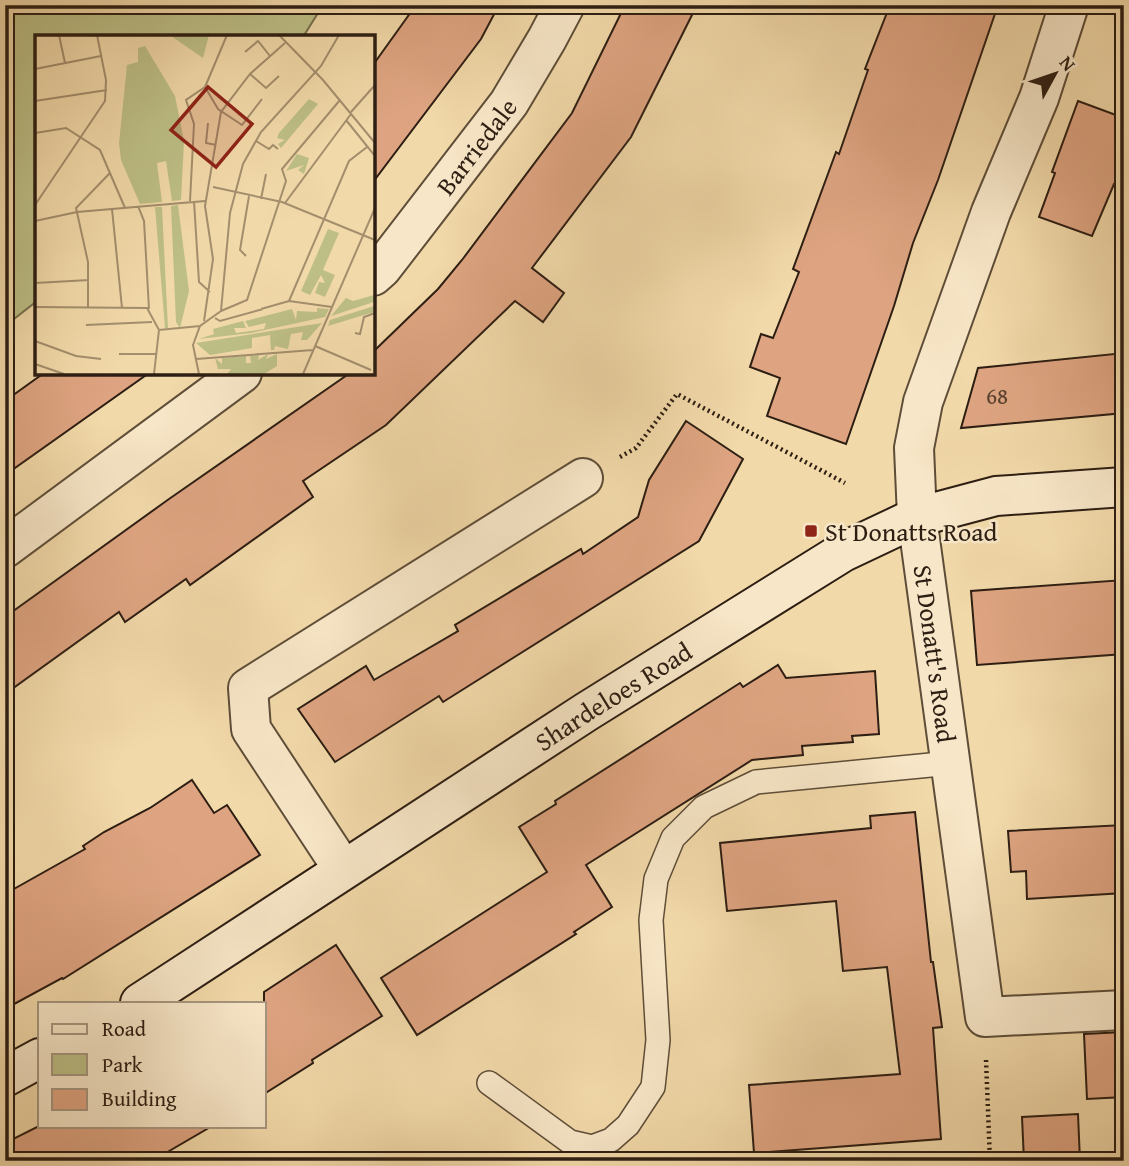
<svg xmlns="http://www.w3.org/2000/svg" width="1129" height="1166" viewBox="0 0 1129 1166" font-family="'Gentium Book Plus',serif">
<style>
.green{fill:#bdbf86;stroke:#756e4c;stroke-width:2}
.building{fill:#dea481;stroke:#2d1e13;stroke-width:2}
.lines{fill:none;stroke-linecap:round;stroke-linejoin:round}
.lane-casing{stroke:#5e4d38;stroke-width:26}
.street-casing{stroke:#5e4d38;stroke-width:42}
.secondary-casing{stroke:#2d1e13;stroke-width:42}
.path{stroke:#2d1e13;stroke-width:4.5;stroke-dasharray:2 3.5;stroke-linecap:butt}
.lane{stroke:#f7e6c7;stroke-width:23}
.street{stroke:#f7e6c7;stroke-width:38}
.secondary{stroke:#f7e6c7;stroke-width:38}
.poi-dot{fill:#8f2418;stroke:#f7e6c7;stroke-width:2.5}
.labels{text-anchor:middle;dominant-baseline:central;stroke-width:5;stroke-linejoin:round;paint-order:stroke}
.number-label{font-size:23px;fill:#59402e}
.street-label{font-size:26px;fill:#2d1e13;stroke:#f7e6c7}
.poi-label{font-size:26px;fill:#2d1e13;stroke:#f7e6c7;text-anchor:start}
.inset-road{fill:none;stroke:#a38e6d;stroke-width:2}
.view{fill:#8f2418;fill-opacity:0.15;stroke:#8f2418;stroke-width:3.5}
.inset-edge{fill:none;stroke:#2d1e13;stroke-width:3.5}
</style>
<rect width="100%" height="100%" fill="#f2d9a9"/>
<filter id="stains"><feTurbulence type="fractalNoise" baseFrequency=".00286" numOctaves="4"/><feColorMatrix values="0 0 0 0 .2 0 0 0 0 .09 0 0 0 0 .02 0 0 0 .5 -.17"/></filter>
<radialGradient id="worn" r=".72"><stop offset=".6" stop-color="#630" stop-opacity="0"/><stop offset="1" stop-color="#630" stop-opacity=".3"/></radialGradient>
<!-- green -->
<polygon class="green" points="5,5 323,5 303,37 37,37 37,301 5,326"/>
<!-- building -->
<g class="building">
<polygon points="416,5 499,5 481,39 373,182 373,65"/>
<polygon points="625,5 697,5 631,137 532,268 564,293 543,322 515,301 386,425 303,481 313,497 190,585 186,579 125,622 119,612 5,694 5,617 169,499 350,373 373,373 373,352 438,289 462,260 572,113"/>
<polygon points="890,5 998,5 938,180 913,243 894,306 846,444 767,416 780,378 750,367 761,334 773,338 799,272 793,269 836,152 839,154 868,70 865,69"/>
<polygon points="1078,101 1124,118 1124,187 1114,184 1092,236 1039,217 1055,173 1052,172"/>
<polygon points="1124,353 1124,413 961,428 978,368"/>
<polygon points="44,373 149,373 5,475 5,401"/>
<polygon points="686,421 743,459 699,541 443,702 439,696 335,762 298,709 366,666 374,680 458,631 455,625 581,549 583,554 638,517 649,480"/>
<polygon points="1124,580 1124,654 977,665 971,591"/>
<polygon points="778,665 786,678 875,671 879,734 852,736 853,742 802,746 803,755 752,760 586,865 612,907 574,932 576,934 417,1035 381,978 547,872 519,827 556,804 555,801 740,683 743,687"/>
<polygon points="192,780 214,813 227,805 260,855 63,979 62,978 5,1009 5,894 85,849 83,846 104,832 150,808"/>
<polygon points="915,812 931,962 933,962 942,1027 933,1028 941,1139 754,1153 749,1085 900,1074 887,967 843,971 836,901 727,911 720,843 871,828 870,816"/>
<polygon points="1124,825 1124,893 1027,899 1026,871 1011,872 1008,831"/>
<polygon points="336,945 382,1016 312,1060 313,1063 264,1094 264,992"/>
<polygon points="1124,1032 1124,1097 1087,1099 1084,1034"/>
<polygon points="1078,1114 1080,1161 1024,1161 1022,1117"/>
<polygon points="39,1126 212,1126 152,1161 5,1161 5,1143"/>
</g>
<g class="lines">
<defs>
<polyline id="lane" points="489,1083 570,1142 592,1147 611,1140 628,1125 653,1087 658,1040 651,920 656,879 673,838 704,807 756,782 951,763"/>
<g id="street">
<path id="s1" d="M 1069,5 L 1039,98 L 991,212 L 923,402 L 914,448 L 917,517 L 985,1017 L 1124,1010"/>
<path id="s2" d="M 373,276 L 382,268 L 509,103 L 547,39 L 565,5"/>
<polyline points="5,548 242,373"/>
<polyline points="343,869 251,729 248,688 583,478"/>
</g>
<g id="secondary">
<path id="s3" d="M 140,1003 L 586,712 L 843,552 L 917,517 L 996,496 L 1124,487"/>
<polyline points="5,1077 40,1058"/>
</g>
</defs>
<!-- lane casing -->
<use href="#lane" class="lane-casing"/>
<!-- street casing -->
<use href="#street" class="street-casing"/>
<!-- secondary casing -->
<use href="#secondary" class="secondary-casing"/>
<!-- path -->
<g class="path">
<polyline points="620,457 636,448 677,394 845,483"/>
<polyline points="986,1060 990,1161"/>
</g>
<!-- lane -->
<use href="#lane" class="lane"/>
<!-- street -->
<use href="#street" class="street"/>
<!-- secondary -->
<use href="#secondary" class="secondary"/>
</g>
<!-- markers -->
<rect class="poi-dot" x="804" y="524" width="14" height="14" rx="3.5"/>
<g class="labels">
<!-- number labels -->
<g class="number-label">
<text x="997" y="395">68</text>
</g>
<!-- street labels -->
<g class="street-label">
<text stroke="none"><textPath href="#s2" startOffset="166">Barriedale</textPath></text>
<text stroke="none"><textPath href="#s1" startOffset="677">St Donatt's Road</textPath></text>
<text stroke="none"><textPath href="#s3" startOffset="564">Shardeloes Road</textPath></text>
</g>
<!-- poi labels -->
<g class="poi-label">
<text x="825" y="531">St Donatts Road</text>
</g>
</g>
<!-- overview -->
<g transform="translate(35 35)">
<rect width="340" height="340" fill="#f2d9a9"/>
<path d="M 174,0 L 168,23 L 136,1 L 137,0 ZM 110,11 L 140,61 L 149,106 L 146,165 L 137,166 L 131,126 L 122,128 L 127,167 L 105,169 L 86,125 L 84,108 L 92,30 L 103,27 L 103,13 ZM 274,64 L 283,69 L 246,113 L 243,109 L 250,105 L 242,103 L 244,98 ZM 262,119 L 274,123 L 269,139 L 263,135 L 269,130 L 251,136 ZM 143,170 L 154,256 L 145,293 L 141,287 L 136,171 ZM 120,172 L 127,172 L 133,293 L 130,293 ZM 293,194 L 304,198 L 288,235 L 300,240 L 290,262 L 280,258 L 284,247 L 290,248 L 286,240 L 275,260 L 266,256 ZM 339,260 L 339,267 L 296,281 L 311,263 L 318,266 ZM 339,271 L 339,277 L 293,291 L 295,285 ZM 282,273 L 294,274 L 290,282 L 216,298 L 164,304 L 179,299 L 178,294 L 208,286 L 211,293 L 199,293 L 201,298 L 229,294 L 231,288 L 214,292 L 210,286 L 257,274 L 261,285 L 262,276 L 282,277 ZM 287,288 L 272,305 L 266,305 L 268,297 L 256,299 L 253,314 L 240,311 L 239,315 L 236,315 L 235,300 L 217,303 L 217,313 L 175,320 L 161,308 ZM 233,319 L 231,324 L 242,319 L 242,331 L 229,339 L 192,339 L 196,334 L 183,334 L 180,323 L 187,329 L 187,323 L 211,321 L 211,328 L 216,328 L 215,321 L 224,320 L 223,325 Z" fill="#bdbf86"/>
<path class="inset-road" d="M 24,0 L 30,28M 244,0 L 288,45 L 340,108M 210,17 L 223,6 L 235,21M 0,34 L 66,21M 215,39 L 231,53 L 244,41M 170,52 L 183,74 L 207,90 L 227,64M 170,52 L 192,0M 0,66 L 72,55M 316,77 L 340,50M 311,85 L 340,121M 173,88 L 171,108 L 181,110M 0,98 L 31,93 L 65,115 L 90,173M 221,106 L 234,114 L 238,110 L 243,114M 178,152 L 247,167 L 340,205M 226,164 L 231,139M 155,166 L 159,89 L 151,65 L 170,52M 159,166 L 164,247 L 175,257M 250,168 L 316,79M 0,170 L 70,66 L 71,45 L 62,0M 103,171 L 109,186 L 114,274M 77,174 L 87,273M 0,186 L 42,177 L 170,166M 211,221 L 205,215 L 214,161M 0,248 L 54,245M 254,266 L 314,126 L 332,112M 0,272 L 112,273 L 124,295 L 165,291M 53,272 L 53,227 L 41,173 L 75,138M 226,274 L 254,266 L 297,272M 186,276 L 212,265 L 251,146 L 247,134 L 305,65M 180,283 L 185,286 L 228,274M 169,286 L 178,224 L 170,171 L 186,77 L 215,39 L 250,8M 51,290 L 117,287M 320,298 L 325,299 L 329,282 L 340,278M 0,306 L 41,321 L 66,324M 280,311 L 336,335M 84,319 L 121,319M 161,324 L 278,315M 0,329 L 29,339M 119,339 L 124,295M 164,339 L 158,310 L 165,291 L 186,276 L 195,178 L 208,129 L 226,97 L 286,31 L 304,0M 268,339 L 340,173"/>
<path class="view" d="M 173,52 L 217,89 L 181,132 L 136,95 Z"/>
<rect width="340" height="340" class="inset-edge"/>
</g>
<!-- margin -->
<rect width="1129" height="1166" fill="none" stroke="#f2d9a9" stroke-width="28"/>
<rect x="7" y="7" width="1115" height="1152" fill="none" stroke="#2d1e13" stroke-width="3.5"/>
<rect x="14" y="14" width="1101" height="1138" fill="none" stroke="#2d1e13" stroke-width="2"/>
<!-- legend -->
<rect x="38" y="1002" width="228" height="126" fill="#f7e6c7" stroke="#a6967f" stroke-width="2"/>
<rect x="52" y="1024" width="35" height="10" fill="#f7e6c7" stroke="#a6967f" stroke-width="2"/>
<text x="102" y="1036" font-size="21" fill="#2d1e13">Road</text>
<rect x="52" y="1054" width="35" height="21" fill="#bdbf86" stroke="#a6967f" stroke-width="2"/>
<text x="102" y="1072" font-size="21" fill="#2d1e13">Park</text>
<rect x="52" y="1089" width="35" height="21" fill="#dea481" stroke="#a6967f" stroke-width="2"/>
<text x="102" y="1106" font-size="21" fill="#2d1e13">Building</text>
<!-- north arrow -->
<g transform="translate(1055 74) rotate(50)" stroke="#f7e6c7" stroke-width="5" paint-order="stroke">
<path d="M0-5L12 26L0 18L-12 26Z" fill="#2d1e13"/>
<text y="-10" font-size="19" font-weight="bold" text-anchor="middle" fill="#2d1e13">N</text>
</g>
<rect width="100%" height="100%" filter="url(#stains)"/>
<rect width="100%" height="100%" fill="url(#worn)"/>
</svg>
